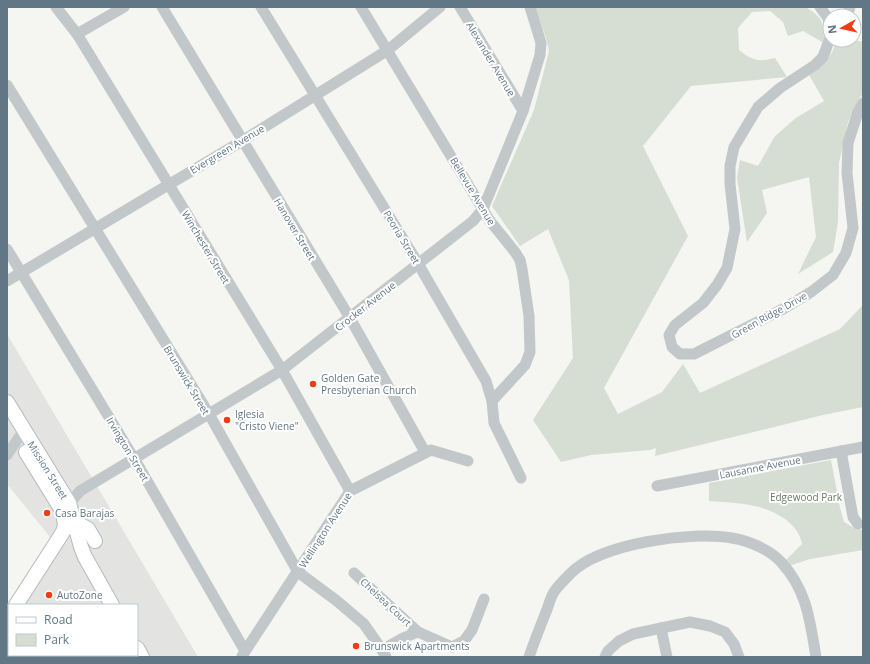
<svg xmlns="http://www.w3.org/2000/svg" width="870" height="664" viewBox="0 0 870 664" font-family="'Open Sans',sans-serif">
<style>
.built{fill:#e3e4e2}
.green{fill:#d6ddd2}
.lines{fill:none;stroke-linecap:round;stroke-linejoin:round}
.major-casing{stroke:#b5babd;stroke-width:16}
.minor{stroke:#c2c7ca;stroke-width:11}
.major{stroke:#fff;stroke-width:14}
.poi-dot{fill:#f33c14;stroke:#fff;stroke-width:1.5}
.labels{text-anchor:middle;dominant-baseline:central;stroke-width:4;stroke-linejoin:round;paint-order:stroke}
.street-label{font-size:10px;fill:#617785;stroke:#fff}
.poi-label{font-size:10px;fill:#617785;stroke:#fff;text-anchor:start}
.park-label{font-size:10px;fill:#687b61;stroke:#fff}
</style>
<rect width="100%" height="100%" fill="#f5f5f1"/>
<!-- built -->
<polygon class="built" points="7,334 198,657 89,657 90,655 137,655 137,605 22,605 56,548 50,537 7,484"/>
<!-- green -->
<g class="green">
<path d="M 535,7 L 805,7 C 823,17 824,23 824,43 L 803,31 L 788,36 L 783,22 L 770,11 L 752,12 L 738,28 L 739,50 C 753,61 758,62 775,58 L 787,77 L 691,86 L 643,146 L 688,236 L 604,388 L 618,414 L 662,392 L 683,364 L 700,393 L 840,329 L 863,305 L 863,407 L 823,415 L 655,456 L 656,448 L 650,450 L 591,455 L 561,462 L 533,420 L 573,358 L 569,280 L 548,229 L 520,246 L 492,206 L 534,110 L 549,51 L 546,38 Z"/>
<path d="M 836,40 L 854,40 L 863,42 L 863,93 L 859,99 L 848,122 L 839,163 L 838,222 L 833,252 L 798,274 L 816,237 L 809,177 L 762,190 L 767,213 L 747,242 L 737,178 L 740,160 L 758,166 L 775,136 L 796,118 L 824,101 L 809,75 C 822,66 833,57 836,40 Z"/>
<path d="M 831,460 L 840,508 L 844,522 L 856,529 L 863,530 L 863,550 L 810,559 L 789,566 L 784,562 L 802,544 C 800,533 794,526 785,519 C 762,503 737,503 709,501 L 709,483 Z"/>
</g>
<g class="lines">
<defs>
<g id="major">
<polyline points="7,402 69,503 81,547 85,557 112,605"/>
<polyline points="75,522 88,529 95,541"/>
<polyline points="16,605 63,532 65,525 63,512 26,452"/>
<polyline points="7,619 9,616"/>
<polyline points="7,630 9,631"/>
<polyline points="137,648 142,657"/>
<polyline points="50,655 54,657"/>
</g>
</defs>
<!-- major casing -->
<use href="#major" class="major-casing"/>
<!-- minor -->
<g class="minor">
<polyline points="56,7 77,34 282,370 350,491"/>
<polyline points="162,7 350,318 425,452"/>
<polyline points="261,7 413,255 486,381 492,401 494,423 521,478"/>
<polyline points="361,7 490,221 515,252 520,260 522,269 529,316 530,352 525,365 492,401"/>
<polyline points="460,7 523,111"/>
<polyline points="820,7 828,18 830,32"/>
<polyline points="847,16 850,7"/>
<polyline points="77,34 124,7"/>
<polyline points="830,38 823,57 815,65 780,88 758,107 734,147 730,166 730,184 735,229 727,268 717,285 703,303 675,325 669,335 672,347 680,354 694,354 783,309 811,292 833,275 846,253 853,228 847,173 848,143 858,112 863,103"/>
<polyline points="7,85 209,414 298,572 337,601 364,624 382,650 386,657"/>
<polyline points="7,249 138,465 245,651"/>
<polyline points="7,281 242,141 388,50 440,7"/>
<polyline points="841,451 853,517 858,524"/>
<polyline points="7,455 24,430"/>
<polyline points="657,486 863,447"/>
<polyline points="65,509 80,491 282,370 473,221 483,209 523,111 540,55 541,43 530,7"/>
<polyline points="354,573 418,632"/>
<polyline points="661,628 667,657"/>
<polyline points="382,650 403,638 418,632 452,647 464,641 472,630 484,599"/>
<polyline points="242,656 350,491 431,450 468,461"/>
<path d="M 529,657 C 534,642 540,627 546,612 C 549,605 550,598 554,592 C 558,586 565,579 570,574 C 599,543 692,531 732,538 C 749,541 769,549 781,562 C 807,590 810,621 816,657"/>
<polyline points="605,657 608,651 619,641 633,634 690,622 710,626 725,632 734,644 739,657"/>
</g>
<!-- major -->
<use href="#major" class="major"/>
</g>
<!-- markers -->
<g class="poi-dot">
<circle cx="313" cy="384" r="4"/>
<circle cx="227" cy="420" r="4"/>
<circle cx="47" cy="513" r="4"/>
<circle cx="49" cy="595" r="4"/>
<circle cx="356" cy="646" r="4"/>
</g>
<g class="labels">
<!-- street labels -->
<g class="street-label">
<text transform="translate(491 59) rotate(59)">Alexander Avenue</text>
<text transform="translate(227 149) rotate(-31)">Evergreen Avenue</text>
<text transform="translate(473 191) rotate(59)">Bellevue Avenue</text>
<text transform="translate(295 229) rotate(59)">Hanover Street</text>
<text transform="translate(402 237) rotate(59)">Peoria Street</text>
<text transform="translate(206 247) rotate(59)">Winchester Street</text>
<text transform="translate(365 306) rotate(-38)">Crocker Avenue</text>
<text transform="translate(769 315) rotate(-29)">Green Ridge Drive</text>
<text transform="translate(187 380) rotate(59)">Brunswick Street</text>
<text transform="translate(128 449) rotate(59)">Irvington Street</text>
<text transform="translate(760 467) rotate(-11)">Lausanne Avenue</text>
<text transform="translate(48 470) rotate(58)">Mission Street</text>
<text transform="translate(325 530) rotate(-57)">Wellington Avenue</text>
<text transform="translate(386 602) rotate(43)">Chelsea Court</text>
</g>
<!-- poi labels -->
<g class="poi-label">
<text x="321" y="378">Golden Gate<tspan x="321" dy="12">Presbyterian Church</tspan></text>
<text x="235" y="414">Iglesia<tspan x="235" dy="12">"Cristo Viene"</tspan></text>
<text x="55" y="513">Casa Barajas</text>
<text x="57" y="595">AutoZone</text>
<text x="364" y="646">Brunswick Apartments</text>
</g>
<!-- park labels -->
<g class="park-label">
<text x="806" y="497">Edgewood Park</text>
</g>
</g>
<!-- border -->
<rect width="870" height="664" fill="none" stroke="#617785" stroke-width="16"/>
<!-- legend -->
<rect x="8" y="604" width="130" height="52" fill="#ffffff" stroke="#c0c9ce"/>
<rect x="16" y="617" width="20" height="6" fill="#ffffff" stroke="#c0c9ce"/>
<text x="44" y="624" font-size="12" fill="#617785">Road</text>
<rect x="16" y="634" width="20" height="12" fill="#d6ddd2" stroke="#c0c9ce"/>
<text x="44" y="644" font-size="12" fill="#617785">Park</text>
<!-- north arrow -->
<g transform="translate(842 28) rotate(262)"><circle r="19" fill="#ffffff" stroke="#c0c9ce"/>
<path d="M0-3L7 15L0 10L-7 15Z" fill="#f33c14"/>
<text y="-6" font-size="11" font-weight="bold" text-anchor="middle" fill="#617785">N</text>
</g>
</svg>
